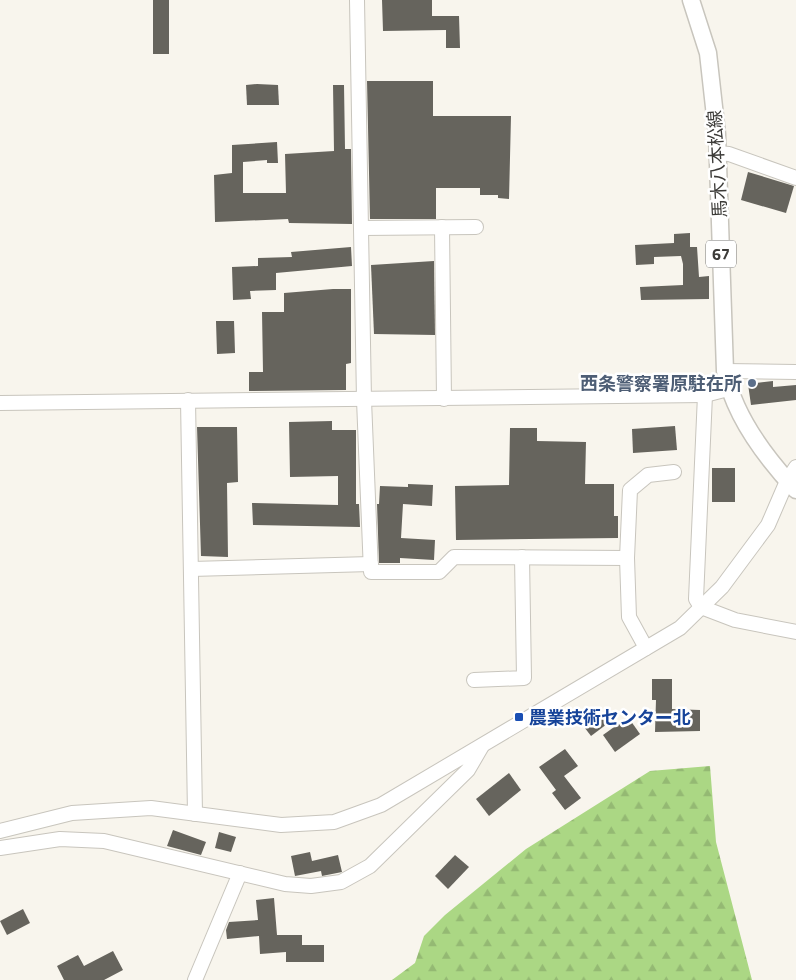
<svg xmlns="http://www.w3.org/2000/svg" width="796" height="980" viewBox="0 0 796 980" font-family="'Titillium Web','Noto Sans JP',sans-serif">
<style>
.forest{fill:url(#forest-firs)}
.building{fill:#66645d}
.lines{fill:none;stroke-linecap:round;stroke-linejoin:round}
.minor-casing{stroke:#c8c5bd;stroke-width:16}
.major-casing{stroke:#c8c5bd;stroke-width:19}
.minor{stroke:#fff;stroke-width:14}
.major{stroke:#fff;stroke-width:16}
.service-dot{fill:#5c6f8a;stroke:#fff;stroke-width:2}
.transit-dot{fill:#1a4fb4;stroke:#fff;stroke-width:2}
.labels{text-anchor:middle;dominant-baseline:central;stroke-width:5;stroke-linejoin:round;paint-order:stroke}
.shield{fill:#fff;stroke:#767674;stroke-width:1}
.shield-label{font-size:16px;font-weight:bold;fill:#3c3b38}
.street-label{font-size:18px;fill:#3c3b38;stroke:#fff}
.service-label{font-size:18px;font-weight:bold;fill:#4e5e75;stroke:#fff;text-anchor:end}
.transit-label{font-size:18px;font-weight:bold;fill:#164399;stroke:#fff;text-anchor:start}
</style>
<defs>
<pattern id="forest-firs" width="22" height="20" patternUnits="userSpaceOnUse" patternTransform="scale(1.25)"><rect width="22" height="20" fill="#abd784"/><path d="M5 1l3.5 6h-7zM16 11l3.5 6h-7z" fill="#94b973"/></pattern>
</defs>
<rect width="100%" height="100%" fill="#f8f5ed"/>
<!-- forest -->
<polygon class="forest" points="710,766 716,842 752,980 392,980 415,963 424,936 445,915 526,849 650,771"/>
<!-- building -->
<g class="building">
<rect x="153" y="0" width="16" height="54"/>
<polygon points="382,0 432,0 432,16 459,16 460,48 446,48 446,30 383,31"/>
<polygon points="367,81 433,81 433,116 511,116 509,199 498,198 498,195 480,195 480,188 436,188 436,219 370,219"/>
<polygon points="257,84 278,85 279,105 247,105 246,85"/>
<polygon points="333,85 344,85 345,149 351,149 352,224 289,223 288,219 215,222 214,175 232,173 232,145 277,142 278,163 267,163 267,160 243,162 243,193 286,193 285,154 334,151"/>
<polygon points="748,172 794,186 786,213 741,200"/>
<polygon points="690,233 690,247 697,247 699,277 709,276 709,299 641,300 640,287 683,285 683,264 681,256 654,257 654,264 636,265 635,245 674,243 674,234"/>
<polygon points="351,247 352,266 276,273 276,290 250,291 251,299 233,300 232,267 258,266 258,258 292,257 291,252"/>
<polygon points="434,261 435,335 374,334 371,265"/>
<polygon points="333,289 351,289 351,363 346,364 346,390 249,391 249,372 263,372 262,312 284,312 284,293"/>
<polygon points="216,321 234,321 235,353 217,354"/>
<polygon points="773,381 773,387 796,385 796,400 751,405 748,384"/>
<polygon points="332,421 332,430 356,430 356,504 359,504 360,527 253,525 252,503 338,505 338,476 290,477 289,422"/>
<polygon points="675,426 677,450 633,453 632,429"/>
<polygon points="197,427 237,427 238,482 227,483 228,557 201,556"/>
<polygon points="510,428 537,428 537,441 586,442 585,484 614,484 614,516 618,516 618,538 456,540 455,486 509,485"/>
<rect x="712" y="468" width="23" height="34"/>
<polygon points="408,484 433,485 432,506 403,504 401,538 435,540 434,560 400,558 400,563 379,563 377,504 379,504 380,486 408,487"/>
<polygon points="652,679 672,679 672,709 700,710 700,731 655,732 656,700 652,700"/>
<polygon points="594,707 607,724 591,736 578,719"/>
<polygon points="628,717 640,734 615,752 603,735"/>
<polygon points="565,749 578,766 564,776 581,798 565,810 552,793 556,790 539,767"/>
<polygon points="509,773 521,790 489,816 476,799"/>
<polygon points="173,830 206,842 201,855 167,846"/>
<polygon points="219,832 236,837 231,852 215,848"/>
<polygon points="310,852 312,861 338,855 342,872 322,876 321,871 295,876 291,856"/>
<polygon points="455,855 469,867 448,889 435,876"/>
<polygon points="274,898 277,935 302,935 302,945 324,945 324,962 286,962 286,952 260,954 259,936 227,939 226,930 229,922 258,920 256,900"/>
<polygon points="23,909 30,923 7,935 0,921"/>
<polygon points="113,951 123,970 104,980 64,980 57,966 78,955 84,966"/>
</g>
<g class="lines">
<defs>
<g id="minor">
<polyline points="357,0 364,400 371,572 439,572 454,557 627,558"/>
<polyline points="717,153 729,154 796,178"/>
<polyline points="442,227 444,399"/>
<polyline points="362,228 476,227"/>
<polyline points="725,371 796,372"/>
<polyline points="705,395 696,599 701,607 735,620 796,632"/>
<polyline points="188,400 195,814"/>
<polyline points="0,403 705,395 728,389"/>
<polyline points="191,569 371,564"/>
<polyline points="646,648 629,617 627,558 630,490 648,475 674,472"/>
<polyline points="474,680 524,678 522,557"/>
<polyline points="0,831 72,813 151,808 281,825 334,822 381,805 680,628 722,587 768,525 787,481 796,467"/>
<polyline points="0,848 60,839 104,841 285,884 311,886 341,882 370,866 468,770 482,746"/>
<polyline points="195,980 240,873"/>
</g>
<path id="major" d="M 691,0 L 708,53 L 717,134 L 725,371 C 734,416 765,457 796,490"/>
</defs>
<!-- minor casing -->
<use href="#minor" class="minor-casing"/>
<!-- major casing -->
<use href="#major" class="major-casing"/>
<!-- minor -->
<use href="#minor" class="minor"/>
<!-- major -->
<use href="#major" class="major"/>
</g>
<!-- markers -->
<circle class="service-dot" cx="752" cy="383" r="5"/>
<rect class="transit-dot" x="514" y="712" width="10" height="10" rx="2.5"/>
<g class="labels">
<!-- shield labels -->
<rect class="shield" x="706" y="240.5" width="30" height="27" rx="4"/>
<g class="shield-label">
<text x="721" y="254">67</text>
</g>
<!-- street labels -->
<g class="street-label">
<text transform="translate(717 164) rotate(-93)">馬木八本松線</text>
</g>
<!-- service labels -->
<g class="service-label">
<text x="742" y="383">西条警察署原駐在所</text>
</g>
<!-- transit labels -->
<g class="transit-label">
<text x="529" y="717">農業技術センター北</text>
</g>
</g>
</svg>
